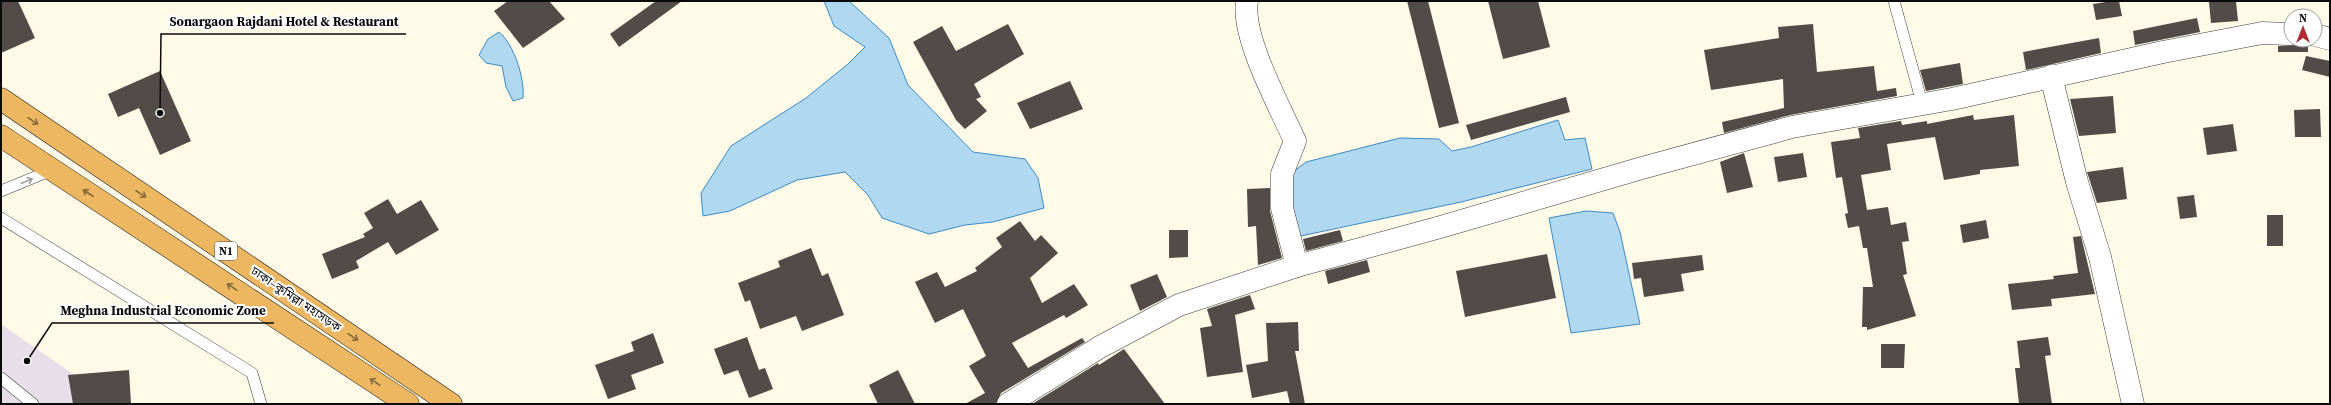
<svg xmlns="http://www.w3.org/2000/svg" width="2331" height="405" viewBox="0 0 2331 405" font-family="'Source Serif 4','Noto Sans Bengali',serif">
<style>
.industrial{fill:#e8dee9}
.water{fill:#b1d8f1;stroke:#3d8bc3}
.building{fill:#524b47}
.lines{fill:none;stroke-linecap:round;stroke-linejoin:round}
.service-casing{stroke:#3d3d3d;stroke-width:12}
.minor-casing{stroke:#3d3d3d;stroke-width:23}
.tertiary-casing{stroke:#3d3d3d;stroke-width:23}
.trunk-casing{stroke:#1b1b1b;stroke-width:23}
.service{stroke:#fff;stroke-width:11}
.minor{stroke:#fff;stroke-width:22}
.tertiary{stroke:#fff;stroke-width:22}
.trunk{stroke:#ecb760;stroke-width:22}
.oneway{stroke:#866939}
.oneway2{stroke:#9d9d9d}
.labels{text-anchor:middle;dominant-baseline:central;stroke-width:4;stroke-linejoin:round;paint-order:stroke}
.shield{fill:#fff;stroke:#545454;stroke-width:1}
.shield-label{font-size:11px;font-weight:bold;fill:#0a0a0a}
.street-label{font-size:12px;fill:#0a0a0a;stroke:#fff}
.leader{fill:none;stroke:#0a0a0a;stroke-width:1.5}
.callout-dot{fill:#0a0a0a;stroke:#fff;stroke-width:1.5}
.callout-label{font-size:13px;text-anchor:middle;font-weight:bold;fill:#0a0a0a;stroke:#fff;stroke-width:4;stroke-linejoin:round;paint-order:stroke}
</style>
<rect width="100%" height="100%" fill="#fefae8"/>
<!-- industrial -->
<polygon class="industrial" points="1,324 106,397 116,404 1,404"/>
<!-- water -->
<g class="water">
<polygon points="824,1 849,1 889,38 908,85 973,152 1025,159 1038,178 1044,208 993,222 965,225 929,234 882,218 868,195 845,172 797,180 730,211 703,216 701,193 731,146 806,98 848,64 865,47 834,26"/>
<path d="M 499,32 C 514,44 525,79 523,98 L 513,101 L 506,87 L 502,66 L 486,63 L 479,55 L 488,39 Z"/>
<polygon points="1558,120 1565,140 1585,138 1592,169 1461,202 1296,237 1289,175 1306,162 1400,138 1439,139 1452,151 1471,147"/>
<polygon points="1586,211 1613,213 1620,232 1640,324 1571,333 1549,218"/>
</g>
<!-- building -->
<g class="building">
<polygon points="1,1 18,1 35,38 1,53"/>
<polygon points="508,1 549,1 565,19 523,48 494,11"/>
<polygon points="656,1 682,1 619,47 610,34"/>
<polygon points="1407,1 1428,1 1459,123 1439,128"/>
<polygon points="1488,1 1538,1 1550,47 1503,59"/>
<polygon points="2112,1 2119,1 2122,16 2096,20 2093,4"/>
<polygon points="2236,1 2238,21 2211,23 2209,2"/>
<polygon points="2197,18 2200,32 2135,45 2133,31"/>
<polygon points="1008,24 1024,54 974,84 981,97 976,99 987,111 965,129 956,120 913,42 942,26 956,51"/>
<polygon points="1813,24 1817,72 1874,66 1877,91 1896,88 1897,96 1790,115 1724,133 1722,122 1784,108 1783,79 1711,90 1704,50 1779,38 1778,27"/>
<polygon points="2099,38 2101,53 2026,70 2023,52"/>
<polygon points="2302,40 2308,45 2308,52 2278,52 2278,46 2297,45"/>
<polygon points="2306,56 2330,61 2330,77 2302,70"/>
<polygon points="1960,63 1963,84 1926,91 1920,70"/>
<polygon points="160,71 191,141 160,155 139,108 118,117 108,94"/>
<polygon points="1070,81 1083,109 1030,129 1017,103"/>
<polygon points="2113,96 2116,133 2079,136 2070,99"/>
<polygon points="1566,97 1570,112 1471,140 1466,125"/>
<polygon points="2320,109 2321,137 2295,137 2294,110"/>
<polygon points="1973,115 1974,120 2014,115 2019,166 1980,170 1980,174 1944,180 1935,137 1887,144 1891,170 1861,175 1867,210 1888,207 1891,225 1906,222 1909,241 1902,242 1907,274 1903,275 1916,316 1867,330 1867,327 1862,327 1863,287 1873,287 1867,248 1863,248 1859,226 1848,228 1845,214 1848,213 1842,177 1836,178 1831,142 1860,138 1858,128 1901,121 1902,125 1927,121 1927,124"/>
<polygon points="2233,124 2237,151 2207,155 2203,128"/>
<polygon points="1744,153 1753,187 1727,193 1720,162"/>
<polygon points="1803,153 1807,177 1778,182 1774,157"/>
<polygon points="2123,167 2127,199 2097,203 2087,172"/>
<polygon points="1270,188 1270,211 1282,258 1258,265 1256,226 1248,227 1247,189"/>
<polygon points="2194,195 2197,217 2180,219 2177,197"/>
<polygon points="388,199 397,214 421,200 439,230 396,255 388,242 356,261 359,268 332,279 322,254 365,237 363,234 373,228 364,213"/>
<rect x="2267" y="215" width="16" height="31"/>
<polygon points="1986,220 1989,238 1963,243 1960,225"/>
<polygon points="1020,221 1035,241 1041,235 1058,253 1030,278 1042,303 1074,284 1088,305 1066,318 1064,315 1012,343 1028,368 1082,338 1085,342 1001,393 996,404 965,404 985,393 969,366 986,356 963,309 935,323 915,282 937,272 945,287 977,271 975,268 1002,247 996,238"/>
<polygon points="1169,230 1188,230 1188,257 1169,258"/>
<polygon points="1340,230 1343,241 1306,251 1303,239"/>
<polygon points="2081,236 2095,294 2051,299 2052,306 2012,310 2008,284 2054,279 2053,276 2078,273 2073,237"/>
<polygon points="811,248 822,276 828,273 844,315 802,331 796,316 760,329 750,300 745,302 738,283 780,267 778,261"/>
<polygon points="1547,254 1556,298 1465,317 1456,271"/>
<polygon points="1702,255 1704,270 1681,274 1684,291 1644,297 1641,278 1634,279 1632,263"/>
<polygon points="1367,260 1370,272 1328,284 1325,271"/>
<polygon points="1157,274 1167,297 1140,311 1130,285"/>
<polygon points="1250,295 1255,309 1235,315 1243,372 1207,377 1200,328 1212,326 1207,309"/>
<polygon points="1298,322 1299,351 1295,351 1305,404 1290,404 1287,391 1252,398 1246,365 1268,361 1266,323"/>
<polygon points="653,333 664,363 631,375 636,389 608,399 595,365 634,351 631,342"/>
<polygon points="747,337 759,370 765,368 773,389 749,398 738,370 724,375 714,349"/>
<polygon points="2048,337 2051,355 2045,356 2052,404 2019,404 2015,368 2020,368 2017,341"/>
<polygon points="1881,344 1905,344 1904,368 1881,368"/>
<polygon points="1124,349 1165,404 1032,404 1098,363 1099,365"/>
<polygon points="129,370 131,404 73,404 68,375"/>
<polygon points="898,370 915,404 878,404 869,385"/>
</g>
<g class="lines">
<defs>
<g id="service">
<polyline points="1894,1 1922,103"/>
<polyline points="1,191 52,170"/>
<polyline points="1,218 252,373 261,404"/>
<polyline points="1,378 33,404"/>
</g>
<g id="minor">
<path d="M 1247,1 C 1241,37 1280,107 1295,141 L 1282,174 L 1282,208 L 1297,266"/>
<polyline points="2051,76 2077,182 2100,257 2133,404"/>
</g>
<g id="tertiary">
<polyline points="2315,35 2330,39"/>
<polyline points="1008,404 1100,347 1179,305 1297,266 1437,228 1642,168 1792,127 1952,99 2163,52 2262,33 2291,34"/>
</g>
<g id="trunk">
<polyline points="1,99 451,404"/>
<polyline points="1,136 408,404"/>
</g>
</defs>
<!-- service casing -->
<use href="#service" class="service-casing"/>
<!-- minor casing -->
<use href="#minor" class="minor-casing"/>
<!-- tertiary casing -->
<use href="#tertiary" class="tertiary-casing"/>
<!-- trunk casing -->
<use href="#trunk" class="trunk-casing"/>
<!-- service -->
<use href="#service" class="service"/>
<!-- minor -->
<use href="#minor" class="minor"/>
<!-- tertiary -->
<use href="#tertiary" class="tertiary"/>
<!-- trunk -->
<use href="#trunk" class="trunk"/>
</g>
<!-- one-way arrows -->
<defs><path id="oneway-shaft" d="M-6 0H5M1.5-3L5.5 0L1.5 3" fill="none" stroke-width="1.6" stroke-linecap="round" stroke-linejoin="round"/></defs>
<g class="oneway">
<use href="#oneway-shaft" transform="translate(33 121) rotate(34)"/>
<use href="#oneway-shaft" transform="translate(88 193) rotate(-147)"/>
<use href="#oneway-shaft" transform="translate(141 194) rotate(34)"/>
<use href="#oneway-shaft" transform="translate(232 287) rotate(-146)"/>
<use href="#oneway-shaft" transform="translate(353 337) rotate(34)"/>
<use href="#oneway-shaft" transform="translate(375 382) rotate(-146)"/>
</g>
<use class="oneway2" href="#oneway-shaft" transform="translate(27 181) rotate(-22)"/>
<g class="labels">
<!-- shield labels -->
<rect class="shield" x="215" y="242" width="22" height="18" rx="3"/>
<g class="shield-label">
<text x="226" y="251">N1</text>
</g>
<!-- street labels -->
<g class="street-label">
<text transform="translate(296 299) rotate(34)">ঢাকা–কুমিল্লা মহাসড়ক</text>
</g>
</g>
<!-- callouts -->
<path class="leader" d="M160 113L161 34H406M27 361L52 323H274"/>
<g class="callout-dot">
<circle cx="160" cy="113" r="4"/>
<circle cx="27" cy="361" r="4"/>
</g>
<g class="callout-label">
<text x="284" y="26">Sonargaon Rajdani Hotel &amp; Restaurant</text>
<text x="163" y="315">Meghna Industrial Economic Zone</text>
</g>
<!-- border -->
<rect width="2331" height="405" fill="none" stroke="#0a0a0a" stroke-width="4"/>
<!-- north arrow -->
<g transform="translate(2303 28)"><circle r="19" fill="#ffffff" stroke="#9d9d9d"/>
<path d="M0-3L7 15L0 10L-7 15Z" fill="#af2d31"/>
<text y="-6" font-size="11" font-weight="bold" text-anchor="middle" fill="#0a0a0a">N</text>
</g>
</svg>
